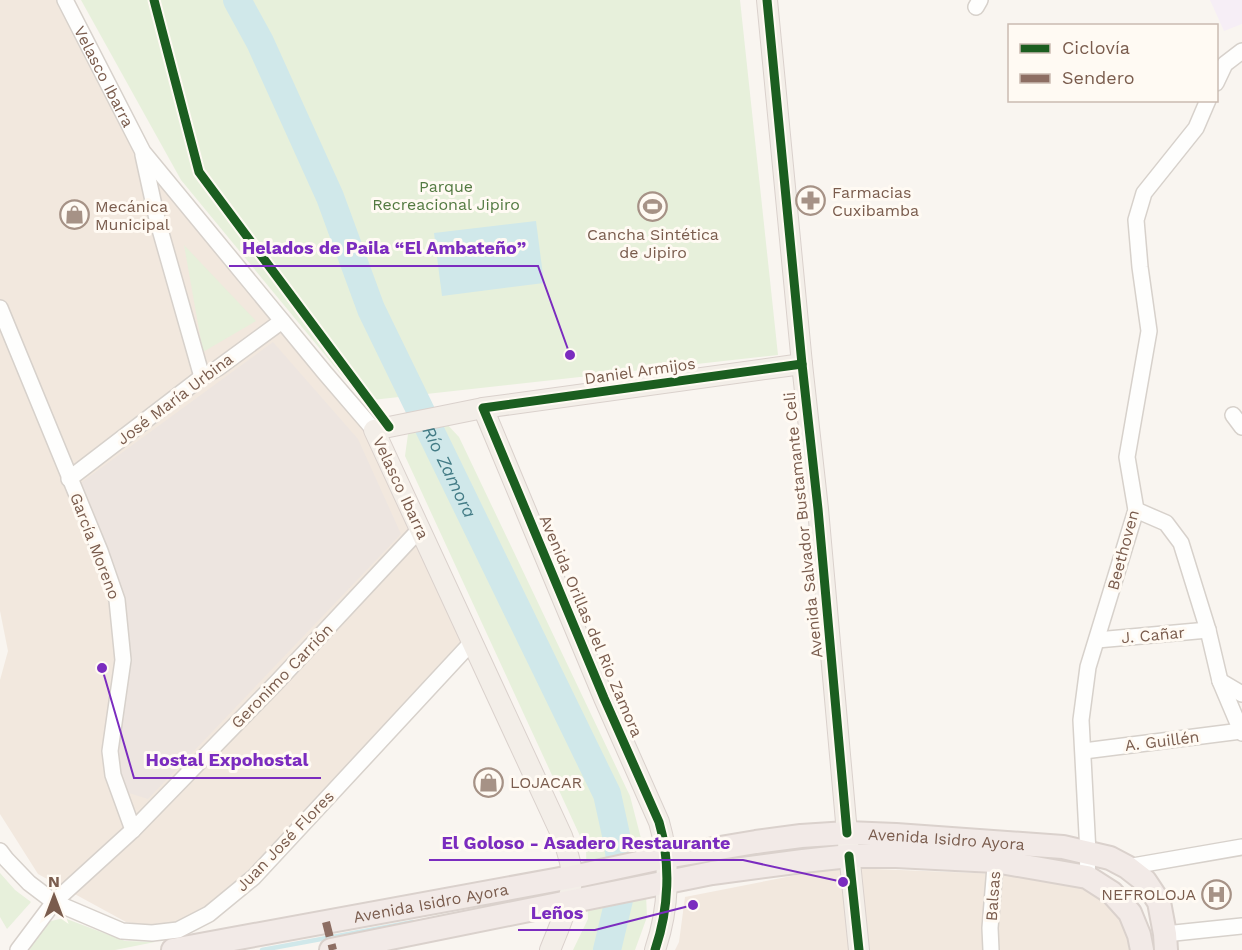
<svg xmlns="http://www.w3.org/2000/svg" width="1242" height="950" viewBox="0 0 1242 950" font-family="'Work Sans',sans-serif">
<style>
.residential{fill:#f2e8de}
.industrial{fill:#ede5e0}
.education{fill:#f6eef6}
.green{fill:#e7f0db}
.water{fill:#d0e8ea}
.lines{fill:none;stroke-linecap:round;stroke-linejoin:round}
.stream{stroke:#d0e8ea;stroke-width:4.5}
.river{stroke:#d0e8ea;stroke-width:28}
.minor-casing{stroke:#d7d1cb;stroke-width:18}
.major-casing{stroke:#dad1cc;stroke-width:22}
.highway-casing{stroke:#dad1cc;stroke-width:26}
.minor{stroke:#fefefd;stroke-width:15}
.major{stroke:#f3eee8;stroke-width:20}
.highway{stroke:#f2eae7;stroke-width:22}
.quiet{stroke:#8d6e63;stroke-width:8;stroke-dasharray:15 8;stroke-linecap:butt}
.cycleway-casing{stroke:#fffaf3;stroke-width:13}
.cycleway{stroke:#1b5e20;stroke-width:9}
.labels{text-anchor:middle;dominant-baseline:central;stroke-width:6;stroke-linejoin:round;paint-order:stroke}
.street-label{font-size:16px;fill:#7a5c4d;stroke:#fffaf3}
.park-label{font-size:16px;fill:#537a41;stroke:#fffaf3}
.poi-label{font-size:16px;fill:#7a5c4d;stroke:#fffaf3;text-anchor:start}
.water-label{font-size:18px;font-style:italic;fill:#437c86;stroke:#fffaf3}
.leader{fill:none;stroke:#7b2cbf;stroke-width:2}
.callout-dot{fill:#7b2cbf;stroke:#fffaf3;stroke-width:2}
.callout-label{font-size:18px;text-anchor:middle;font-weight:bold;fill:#7b2cbf;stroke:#fffaf3;stroke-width:6;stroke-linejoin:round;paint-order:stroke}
</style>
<rect width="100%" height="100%" fill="#f9f5f0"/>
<!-- residential -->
<g class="residential">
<polygon points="0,0 65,0 143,152 374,430 472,642 254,876 178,930 126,922 38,874 0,814 0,680 8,651 0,611"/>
<polygon points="850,868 1052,876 1084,882 1125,916 1129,950 675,950 679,942 685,897 807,873"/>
</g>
<!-- industrial -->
<polygon class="industrial" points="273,342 358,439 401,534 148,799 129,793 120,782 109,755 128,664 127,614 75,487"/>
<!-- education -->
<polygon class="education" points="1210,0 1242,0 1242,24 1224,31"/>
<!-- green -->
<g class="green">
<polygon points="81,0 740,0 778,355 363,401 181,180"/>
<polygon points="184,245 256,321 203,352"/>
<polygon points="444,421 459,437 630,796 644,850 647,917 635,950 573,950 588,919 586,849 405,456 408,434"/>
<polygon points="0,873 15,890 31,902 7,929 0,917"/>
<polygon points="64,918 125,941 155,942 115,950 30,950 31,943 51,921"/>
</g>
<!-- water -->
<polygon class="water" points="536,221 544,283 442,296 434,233"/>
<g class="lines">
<!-- stream -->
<polyline class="stream" points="262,950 413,922"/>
<!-- river -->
<path class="river" id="s1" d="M 237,0 L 260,42 L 330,197 L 371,309 L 607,794 L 618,844 L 623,883 L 607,950"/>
<defs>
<g id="minor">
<path id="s2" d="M 65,0 L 143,152 L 325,373 L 374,430"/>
<polyline points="976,7 980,0"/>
<polyline points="1216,83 1225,64 1242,51"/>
<polyline points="143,155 157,219 202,377"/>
<polyline points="0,308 100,551 117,600 123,660 110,751 113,775 133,830"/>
<polyline points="1233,415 1242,427"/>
<polyline points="69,479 202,377 218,368 282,321"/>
<polyline points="1136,510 1166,523 1181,543 1208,630 1220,681 1242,733"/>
<polyline points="1097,640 1208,630"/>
<polyline points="1220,681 1242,694"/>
<polyline points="1084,751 1241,731"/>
<polyline points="0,851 6,859 29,883 54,902 122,931 152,933 178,930 209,914 254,877 472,642"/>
<polyline points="1127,867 1242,847"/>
<polyline points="1087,877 1088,853 1081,720 1088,667 1136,510 1127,457 1149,331 1140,267 1136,220 1144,193 1196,128 1208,100"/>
<polyline points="1165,934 1242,926"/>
<polyline points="18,950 54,902 133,830 278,681 420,529"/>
<polyline points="991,950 990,928 996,854"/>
</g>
<g id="major">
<polyline points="767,0 802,364 818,509 847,833 859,950"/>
<path d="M 483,408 L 604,698 L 659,822 C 671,863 669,909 655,950"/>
<path d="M 550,950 C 559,927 571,902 572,877 C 572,863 566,848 562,836 L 374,430 L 483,408 L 802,364"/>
</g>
<g id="highway">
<path id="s3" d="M 173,950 L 582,875 L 666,857 L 756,842 L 801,836 L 847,833 L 896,835 L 1063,847 L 1110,858 L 1127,867 L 1145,881 L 1159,902 L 1165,934 L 1166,950"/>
<polyline points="331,950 712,873 803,861 849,856 896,856 995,861 1087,877 1112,893 1130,913 1139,935 1142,950"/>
</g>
</defs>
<!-- minor casing -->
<use href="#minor" class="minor-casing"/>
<!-- major casing -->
<use href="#major" class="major-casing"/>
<!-- highway casing -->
<use href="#highway" class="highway-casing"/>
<!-- minor -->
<use href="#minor" class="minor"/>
<!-- major -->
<use href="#major" class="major"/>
<!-- highway -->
<use href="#highway" class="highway"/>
<!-- quiet -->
<polyline class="quiet" points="326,922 333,950"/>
<defs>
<g id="cycleway">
<polyline points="154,0 199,172 389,427"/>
<polyline points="767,0 802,364 818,509 847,833"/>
<polyline points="849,856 859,950"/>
<path d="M 655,950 C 669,909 671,863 659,822 L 604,698 L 483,408 L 802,364"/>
</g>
</defs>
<!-- cycleway casing -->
<use href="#cycleway" class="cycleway-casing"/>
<!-- cycleway -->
<use href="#cycleway" class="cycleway"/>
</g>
<!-- icons -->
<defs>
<symbol id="pharmacy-ring" viewBox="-11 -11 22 22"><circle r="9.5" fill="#fffaf3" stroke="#a69286" stroke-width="1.5"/><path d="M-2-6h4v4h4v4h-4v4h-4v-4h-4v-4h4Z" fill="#a69286"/></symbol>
<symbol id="stadium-ring" viewBox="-11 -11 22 22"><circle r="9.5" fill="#fffaf3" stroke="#a69286" stroke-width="1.5"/><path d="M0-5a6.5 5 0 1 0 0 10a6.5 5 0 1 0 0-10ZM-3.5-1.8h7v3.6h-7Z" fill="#a69286"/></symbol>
<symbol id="shop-ring" viewBox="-11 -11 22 22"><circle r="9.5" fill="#fffaf3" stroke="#a69286" stroke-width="1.5"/><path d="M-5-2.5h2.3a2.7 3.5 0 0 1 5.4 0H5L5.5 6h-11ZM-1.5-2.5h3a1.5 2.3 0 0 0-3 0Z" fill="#a69286"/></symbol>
<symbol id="hospital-ring" viewBox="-11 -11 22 22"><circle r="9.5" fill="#fffaf3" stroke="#a69286" stroke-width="1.5"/><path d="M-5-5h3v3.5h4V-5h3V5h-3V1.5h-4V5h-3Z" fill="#a69286"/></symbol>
</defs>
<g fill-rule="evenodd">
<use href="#pharmacy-ring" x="794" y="184" width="33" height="33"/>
<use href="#stadium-ring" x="636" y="190" width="33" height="33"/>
<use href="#shop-ring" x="58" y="198" width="33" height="33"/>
<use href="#shop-ring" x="472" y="766" width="33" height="33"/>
<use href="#hospital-ring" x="1200" y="878" width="33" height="33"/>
</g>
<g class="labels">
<!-- street labels -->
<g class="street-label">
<text stroke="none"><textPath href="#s2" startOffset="86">Velasco Ibarra</textPath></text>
<text transform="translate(640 371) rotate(-8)">Daniel Armijos</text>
<text transform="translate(175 399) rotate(-37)">José María Urbina</text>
<text transform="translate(401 488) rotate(65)">Velasco Ibarra</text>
<text transform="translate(803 525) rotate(-96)">Avenida Salvador Bustamante Celi</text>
<text transform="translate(95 546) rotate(69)">García Moreno</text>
<text transform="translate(1123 550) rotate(-75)">Beethoven</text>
<text transform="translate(591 626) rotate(67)">Avenida Orillas del Rio Zamora</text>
<text transform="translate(1153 635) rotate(-5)">J. Cañar</text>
<text transform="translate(282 676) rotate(-46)">Geronimo Carrión</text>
<text transform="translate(1162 741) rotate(-7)">A. Guillén</text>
<text stroke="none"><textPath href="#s3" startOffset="784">Avenida Isidro Ayora</textPath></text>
<text transform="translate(285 841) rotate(-46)">Juan José Flores</text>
<text transform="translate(993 896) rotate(-86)">Balsas</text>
<text stroke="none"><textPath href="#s3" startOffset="262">Avenida Isidro Ayora</textPath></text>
</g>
<!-- park labels -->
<g class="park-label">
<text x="446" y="186">Parque<tspan x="446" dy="18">Recreacional Jipiro</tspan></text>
</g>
<!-- poi labels -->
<g class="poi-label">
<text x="832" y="192">Farmacias<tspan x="832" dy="18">Cuxibamba</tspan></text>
<text x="95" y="206">Mecánica<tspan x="95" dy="18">Municipal</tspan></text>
<text x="653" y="234" text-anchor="middle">Cancha Sintética<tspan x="653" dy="18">de Jipiro</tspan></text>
<text x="510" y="782">LOJACAR</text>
<text x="1196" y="894" text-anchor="end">NEFROLOJA</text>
</g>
<!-- water labels -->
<g class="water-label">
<text stroke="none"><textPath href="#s1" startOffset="518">Río Zamora</textPath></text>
</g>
</g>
<!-- callouts -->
<path class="leader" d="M570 355L538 266H229M102 668L134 778H321M843 882L743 860H429M693 905L595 930H518"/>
<g class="callout-dot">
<circle cx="570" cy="355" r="6"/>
<circle cx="102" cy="668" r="6"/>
<circle cx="843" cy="882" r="6"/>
<circle cx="693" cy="905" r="6"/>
</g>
<g class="callout-label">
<text x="384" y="254">Helados de Paila “El Ambateño”</text>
<text x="227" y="766">Hostal Expohostal</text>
<text x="586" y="849">El Goloso - Asadero Restaurante</text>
<text x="557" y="919">Leños</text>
</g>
<!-- legend -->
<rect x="1008" y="24" width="210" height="78" fill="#fffaf3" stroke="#cabbb1" stroke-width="1.5"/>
<rect x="1020" y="44" width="30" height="9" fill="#1b5e20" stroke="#cabbb1" stroke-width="1.5"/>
<text x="1062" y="54" font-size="18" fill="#7a5c4d">Ciclovía</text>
<rect x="1020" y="74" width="30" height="9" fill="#8d6e63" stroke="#cabbb1" stroke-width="1.5"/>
<text x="1062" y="84" font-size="18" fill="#7a5c4d">Sendero</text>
<!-- north arrow -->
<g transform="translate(54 896)" stroke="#fffaf3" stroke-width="4.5" paint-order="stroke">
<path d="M0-4.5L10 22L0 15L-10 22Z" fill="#7a5c4d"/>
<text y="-9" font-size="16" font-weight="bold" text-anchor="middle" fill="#7a5c4d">N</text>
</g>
</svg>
